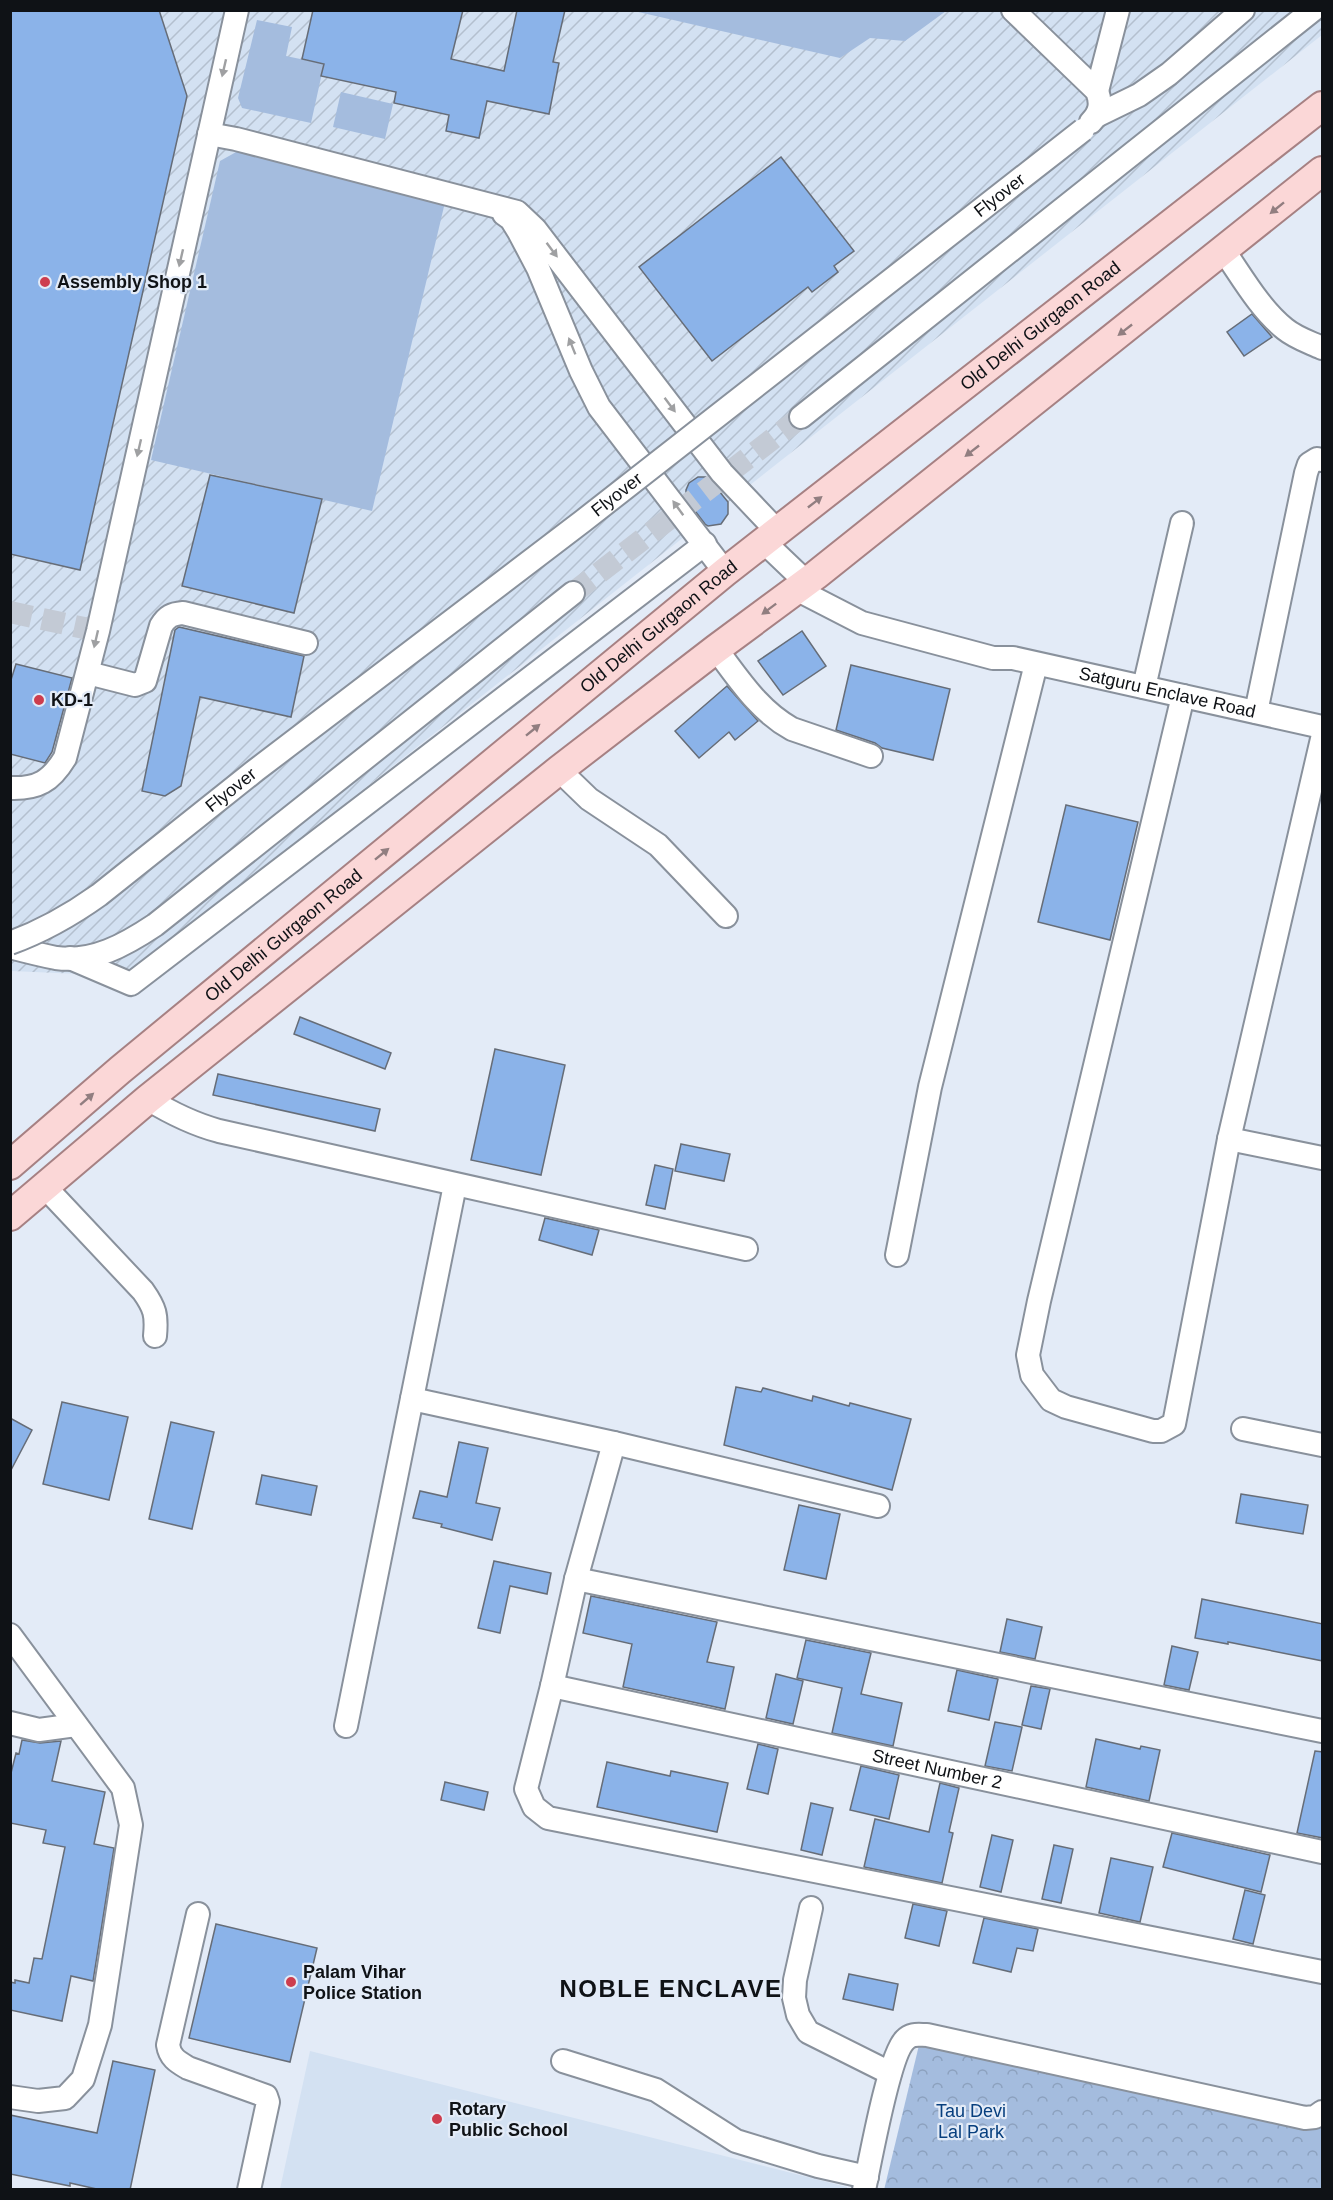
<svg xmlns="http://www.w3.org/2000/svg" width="1333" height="2200" viewBox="0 0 1333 2200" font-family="Helvetica,sans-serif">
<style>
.built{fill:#d3e1f2}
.industrial{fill:url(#industrial-furrows)}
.forest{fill:url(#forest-crowns)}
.garden{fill:#a4bcde}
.building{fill:#8bb3e9;stroke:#666d78;stroke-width:1.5}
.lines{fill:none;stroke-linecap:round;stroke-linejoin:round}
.minor-tunnel{stroke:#c3cad5;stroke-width:22;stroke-dasharray:22 11;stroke-linecap:butt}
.minor-casing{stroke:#89919c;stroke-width:26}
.major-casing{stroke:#a68183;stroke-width:32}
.minor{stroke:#fff;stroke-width:22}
.major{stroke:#fbd7d7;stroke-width:28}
.minor-bridge-casing{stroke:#89919c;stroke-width:26;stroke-linecap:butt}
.minor-bridge{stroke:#fff;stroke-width:22}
.oneway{fill:#9fa0a2}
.oneway2{fill:#917e80}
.poi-dot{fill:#cd3d4e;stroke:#e3ebf7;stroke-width:2}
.labels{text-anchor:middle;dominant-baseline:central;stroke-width:4.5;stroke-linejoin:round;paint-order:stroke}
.street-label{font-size:18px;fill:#0f1216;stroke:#e3ebf7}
.poi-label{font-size:18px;font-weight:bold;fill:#0f1216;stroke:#e3ebf7;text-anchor:start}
.park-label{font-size:18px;fill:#073f7e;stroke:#e3ebf7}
.district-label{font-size:24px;font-weight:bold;letter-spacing:1.5px;fill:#0f1216;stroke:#e3ebf7}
</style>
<defs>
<pattern id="industrial-furrows" width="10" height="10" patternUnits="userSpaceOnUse" patternTransform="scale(1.5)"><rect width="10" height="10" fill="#d3e1f2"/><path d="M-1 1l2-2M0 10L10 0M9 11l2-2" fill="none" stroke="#b4c0cf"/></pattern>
<pattern id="forest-crowns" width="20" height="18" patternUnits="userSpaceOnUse" patternTransform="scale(1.5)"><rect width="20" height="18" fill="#a4bcde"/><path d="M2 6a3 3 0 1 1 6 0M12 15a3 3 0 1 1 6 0" fill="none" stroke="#8ca1be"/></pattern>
</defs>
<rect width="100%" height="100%" fill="#e3ebf7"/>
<!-- built -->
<polygon class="built" points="310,2051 847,2187 847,2189 280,2189"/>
<!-- industrial -->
<polygon class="industrial" points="11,11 1322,11 1322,35 126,976 11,971"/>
<!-- forest -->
<polygon class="forest" points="920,2041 1322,2127 1322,2189 884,2190"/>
<!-- garden -->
<g class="garden">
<polygon points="634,11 946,11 905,41 870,38 840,58"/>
<polygon points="257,20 292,27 286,56 324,64 311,123 242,108 238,98"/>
<polygon points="341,92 393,104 385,139 333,127"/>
<polygon points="238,151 446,198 372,511 151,460 220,161"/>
</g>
<!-- building -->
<g class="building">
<polygon points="10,10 159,10 187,96 80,570 10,554"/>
<polygon points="313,10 463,10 451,59 504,71 517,10 565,10 553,62 559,63 549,114 487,101 479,138 446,131 449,115 394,103 396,92 321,76 324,64 302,59"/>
<polygon points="781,157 854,251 834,266 838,272 812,292 808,287 712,361 639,267"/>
<polygon points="1252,314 1272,337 1244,356 1227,332"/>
<polygon points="210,475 322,499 294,613 182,586"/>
<polygon points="698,477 706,477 710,480 728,502 728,514 721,524 708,526 705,524 686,499 686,490 689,483"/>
<polygon points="179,627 304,656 291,717 200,697 181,786 165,796 142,791 175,630"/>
<polygon points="802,631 826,666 783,695 758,661"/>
<polygon points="16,664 72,678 52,752 45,763 10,754 10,683"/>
<polygon points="851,665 950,689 933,760 882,748 875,743 836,730"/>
<polygon points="727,686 758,721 735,740 729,732 699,758 675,731"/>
<polygon points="1066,805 1138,822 1110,940 1038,922"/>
<polygon points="300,1017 391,1053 385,1069 294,1034"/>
<polygon points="495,1049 565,1065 541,1175 471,1160"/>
<polygon points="218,1074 380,1109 375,1131 213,1095"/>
<polygon points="681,1144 730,1154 724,1181 675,1171"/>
<polygon points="655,1165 673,1169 665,1209 646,1205"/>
<polygon points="545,1218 599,1230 592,1255 539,1240"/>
<polygon points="736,1387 761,1392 763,1388 812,1401 813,1396 849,1406 850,1403 911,1419 892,1490 724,1445"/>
<polygon points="62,1402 128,1417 109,1500 43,1484"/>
<polygon points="10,1418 32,1430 10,1472"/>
<polygon points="171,1422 214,1432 192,1529 149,1519"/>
<polygon points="459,1442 488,1448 476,1503 500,1508 492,1540 441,1527 442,1524 413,1518 420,1491 447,1497"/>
<polygon points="262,1475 317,1486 311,1515 256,1504"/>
<polygon points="1241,1494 1308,1505 1303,1534 1236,1523"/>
<polygon points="799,1505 840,1514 826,1579 784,1570"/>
<polygon points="494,1561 551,1573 547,1594 510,1586 500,1633 478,1628"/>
<polygon points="591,1596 717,1622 707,1662 734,1667 725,1709 623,1687 632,1644 583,1633"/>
<polygon points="1202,1599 1323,1624 1323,1661 1228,1642 1228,1644 1195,1638"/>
<polygon points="1007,1619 1042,1627 1035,1659 1000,1652"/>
<polygon points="806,1640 871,1653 861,1694 902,1703 893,1746 832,1733 842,1688 797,1678"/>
<polygon points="1172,1646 1198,1652 1189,1690 1164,1685"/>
<polygon points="957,1670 998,1679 989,1720 948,1711"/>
<polygon points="776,1674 803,1681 793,1724 766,1718"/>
<polygon points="1031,1686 1050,1689 1041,1729 1022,1725"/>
<polygon points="995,1722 1022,1727 1012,1771 985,1766"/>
<polygon points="1096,1739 1140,1749 1141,1746 1160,1750 1149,1801 1086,1787"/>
<polygon points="22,1740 40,1743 61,1741 52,1781 105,1792 94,1844 114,1848 93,1981 71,1976 62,2021 10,2010 10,1982 15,1983 15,1980 29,1983 34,1958 42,1959 65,1847 43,1843 46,1830 10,1823 10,1777 16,1753 19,1754"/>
<polygon points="758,1744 778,1749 768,1794 747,1789"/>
<polygon points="1315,1751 1323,1752 1323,1838 1297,1833"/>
<polygon points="607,1762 670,1776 671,1771 728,1783 717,1832 597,1807"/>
<polygon points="861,1766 899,1775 889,1819 850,1810"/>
<polygon points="445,1782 488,1792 484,1810 441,1800"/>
<polygon points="940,1783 959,1788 949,1832 953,1833 942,1883 864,1867 875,1819 929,1832"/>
<polygon points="811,1803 833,1808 822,1855 801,1850"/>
<polygon points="1172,1833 1270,1855 1261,1892 1163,1867"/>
<polygon points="992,1835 1013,1840 1001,1892 980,1887"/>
<polygon points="1054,1845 1073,1849 1061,1903 1042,1899"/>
<polygon points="1111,1858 1153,1867 1140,1922 1099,1913"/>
<polygon points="1245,1890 1265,1895 1253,1944 1233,1939"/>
<polygon points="913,1904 947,1911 939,1946 905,1938"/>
<polygon points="984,1918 1038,1929 1033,1951 1017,1948 1011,1972 973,1963"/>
<polygon points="216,1924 317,1948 290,2062 189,2038"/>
<polygon points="849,1974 898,1984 893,2010 843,1999"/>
<polygon points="113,2061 155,2070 130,2190 101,2190 70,2183 70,2186 10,2174 10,2115 97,2133"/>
</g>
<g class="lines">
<!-- minor-tunnel -->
<g class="minor-tunnel">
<polyline points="573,593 801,417"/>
<polyline points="10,612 98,631"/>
</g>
<defs>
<g id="minor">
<path d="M 1013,10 L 1097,91 C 1102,104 1100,113 1091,122"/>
<polyline points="1097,91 1118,10"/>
<polyline points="1098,115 1139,95 1169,74 1243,10"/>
<polyline points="209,134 236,139 517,212 535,229 722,473 778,532"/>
<polyline points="504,214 511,219 519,232 538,268 581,371 599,407 725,572"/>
<path d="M 1224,251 C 1242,277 1260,309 1285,329 C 1296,338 1309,342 1322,348"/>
<polyline points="801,417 1313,10"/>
<polyline points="764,542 806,582"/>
<path id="s1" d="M 796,589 L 862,623 L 993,658 L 1013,658 L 1322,727"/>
<path d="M 716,649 C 739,679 758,710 792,729 L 871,756"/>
<path d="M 88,673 L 135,685 L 145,681 L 161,626 C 167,616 172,614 183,613 L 306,643"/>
<polyline points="1144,687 1182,523"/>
<polyline points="1183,696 1039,1301 1028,1355 1032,1375 1051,1400 1066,1407 1153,1431 1161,1431 1174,1424 1229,1139 1322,739"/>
<polyline points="1256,712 1306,473 1309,464 1317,459 1322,460"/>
<polyline points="559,770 589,799 658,845 726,916"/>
<path d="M 10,788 C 38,789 51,781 65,758 L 98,631 L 237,10"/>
<path d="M 10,947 C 25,951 41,955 56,958 C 93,963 125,945 155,925 L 573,593"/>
<polyline points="70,958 131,984 705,544"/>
<path d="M 148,1099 C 171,1113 193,1124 219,1131 L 746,1249"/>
<polyline points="1229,1139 1322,1158"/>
<path d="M 46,1188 L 143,1291 C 155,1308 157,1315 155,1336"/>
<polyline points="897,1255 930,1087 1036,664"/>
<polyline points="412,1399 614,1443 878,1506"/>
<polyline points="1243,1429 1322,1445"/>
<polyline points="614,1443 576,1579 552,1686 526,1789 534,1807 548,1818 1322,1972"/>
<polyline points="576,1579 1322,1731"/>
<polyline points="10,1635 123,1788 131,1825 100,2025 83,2079 65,2098 38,2101 10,2097"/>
<path id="s2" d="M 552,1686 L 1322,1852"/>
<polyline points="10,1723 39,1730 76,1725"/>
<polyline points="346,1726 455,1185"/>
<polyline points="811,1908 795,1980 794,1998 798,2015 808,2032 890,2073"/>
<path d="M 198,1914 L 168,2045 C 170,2058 178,2062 188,2068 L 266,2096 L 268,2102 L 249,2190"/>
<polyline points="563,2061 656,2090 736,2141 818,2166 867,2177"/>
<path d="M 864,2190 C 870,2162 889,2055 905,2040 C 911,2033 919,2035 927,2035 L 1305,2118 L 1315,2117 L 1322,2112"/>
</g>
<g id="major">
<path id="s3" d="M 10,1165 L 120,1070 L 725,572 L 1322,106"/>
<polyline points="10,1216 148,1099 559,770 716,649 816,575 1322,171"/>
</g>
</defs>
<!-- minor casing -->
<use href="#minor" class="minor-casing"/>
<!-- major casing -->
<use href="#major" class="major-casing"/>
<!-- minor -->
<use href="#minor" class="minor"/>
<!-- major -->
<use href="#major" class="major"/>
<defs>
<g id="minor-bridge">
<path id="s4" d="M 10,943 C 43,931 71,915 99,895 L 256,770 L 583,521 L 1083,130"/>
</g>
</defs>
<!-- minor-bridge casing -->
<use href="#minor-bridge" class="minor-bridge-casing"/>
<!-- minor-bridge -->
<use href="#minor-bridge" class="minor-bridge"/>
</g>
<!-- one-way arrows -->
<defs><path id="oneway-solid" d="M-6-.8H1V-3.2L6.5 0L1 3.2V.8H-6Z" transform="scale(1.5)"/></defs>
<g class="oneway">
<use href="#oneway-solid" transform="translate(224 68) rotate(103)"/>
<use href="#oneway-solid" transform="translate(552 250) rotate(53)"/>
<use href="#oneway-solid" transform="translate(181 258) rotate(103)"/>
<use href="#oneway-solid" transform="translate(572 346) rotate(-112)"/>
<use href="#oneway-solid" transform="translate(670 405) rotate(53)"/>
<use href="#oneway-solid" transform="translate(139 448) rotate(103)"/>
<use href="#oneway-solid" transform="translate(678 508) rotate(-126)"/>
<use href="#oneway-solid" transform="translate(96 639) rotate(103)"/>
</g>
<g class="oneway2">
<use href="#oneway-solid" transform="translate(1277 208) rotate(141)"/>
<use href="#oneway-solid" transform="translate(1125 330) rotate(142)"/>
<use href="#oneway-solid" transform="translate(972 451) rotate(142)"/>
<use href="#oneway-solid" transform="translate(815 502) rotate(-38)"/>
<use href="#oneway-solid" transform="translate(769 609) rotate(143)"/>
<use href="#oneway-solid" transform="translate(533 730) rotate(-39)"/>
<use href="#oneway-solid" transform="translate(382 854) rotate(-39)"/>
<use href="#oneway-solid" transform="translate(87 1099) rotate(-41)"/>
</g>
<!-- markers -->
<g class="poi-dot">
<circle cx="45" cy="282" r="6"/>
<circle cx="39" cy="700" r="6"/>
<circle cx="291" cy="1982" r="6"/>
<circle cx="437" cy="2119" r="6"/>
</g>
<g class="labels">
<!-- street labels -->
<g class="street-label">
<text stroke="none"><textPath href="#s4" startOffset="1242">Flyover</textPath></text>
<text stroke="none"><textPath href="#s3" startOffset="1329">Old Delhi Gurgaon Road</textPath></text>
<text stroke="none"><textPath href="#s4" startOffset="756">Flyover</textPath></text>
<text stroke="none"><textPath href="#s3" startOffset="843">Old Delhi Gurgaon Road</textPath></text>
<text stroke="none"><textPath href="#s1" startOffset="388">Satguru Enclave Road</textPath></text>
<text stroke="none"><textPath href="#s4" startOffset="270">Flyover</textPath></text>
<text stroke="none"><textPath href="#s3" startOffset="357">Old Delhi Gurgaon Road</textPath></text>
<text stroke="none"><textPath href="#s2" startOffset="394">Street Number 2</textPath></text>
</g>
<!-- poi labels -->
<g class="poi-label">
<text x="57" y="282">Assembly Shop 1</text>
<text x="51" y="700">KD-1</text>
<text x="303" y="1972">Palam Vihar<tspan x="303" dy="21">Police Station</tspan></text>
<text x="449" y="2109">Rotary<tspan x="449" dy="21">Public School</tspan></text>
</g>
<!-- park labels -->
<g class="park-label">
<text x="971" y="2111">Tau Devi<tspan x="971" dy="21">Lal Park</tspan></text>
</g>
<!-- district labels -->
<g class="district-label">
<text x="671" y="1988">NOBLE ENCLAVE</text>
</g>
</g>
<!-- border -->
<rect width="1333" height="2200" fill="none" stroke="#0f1216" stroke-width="24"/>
</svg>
